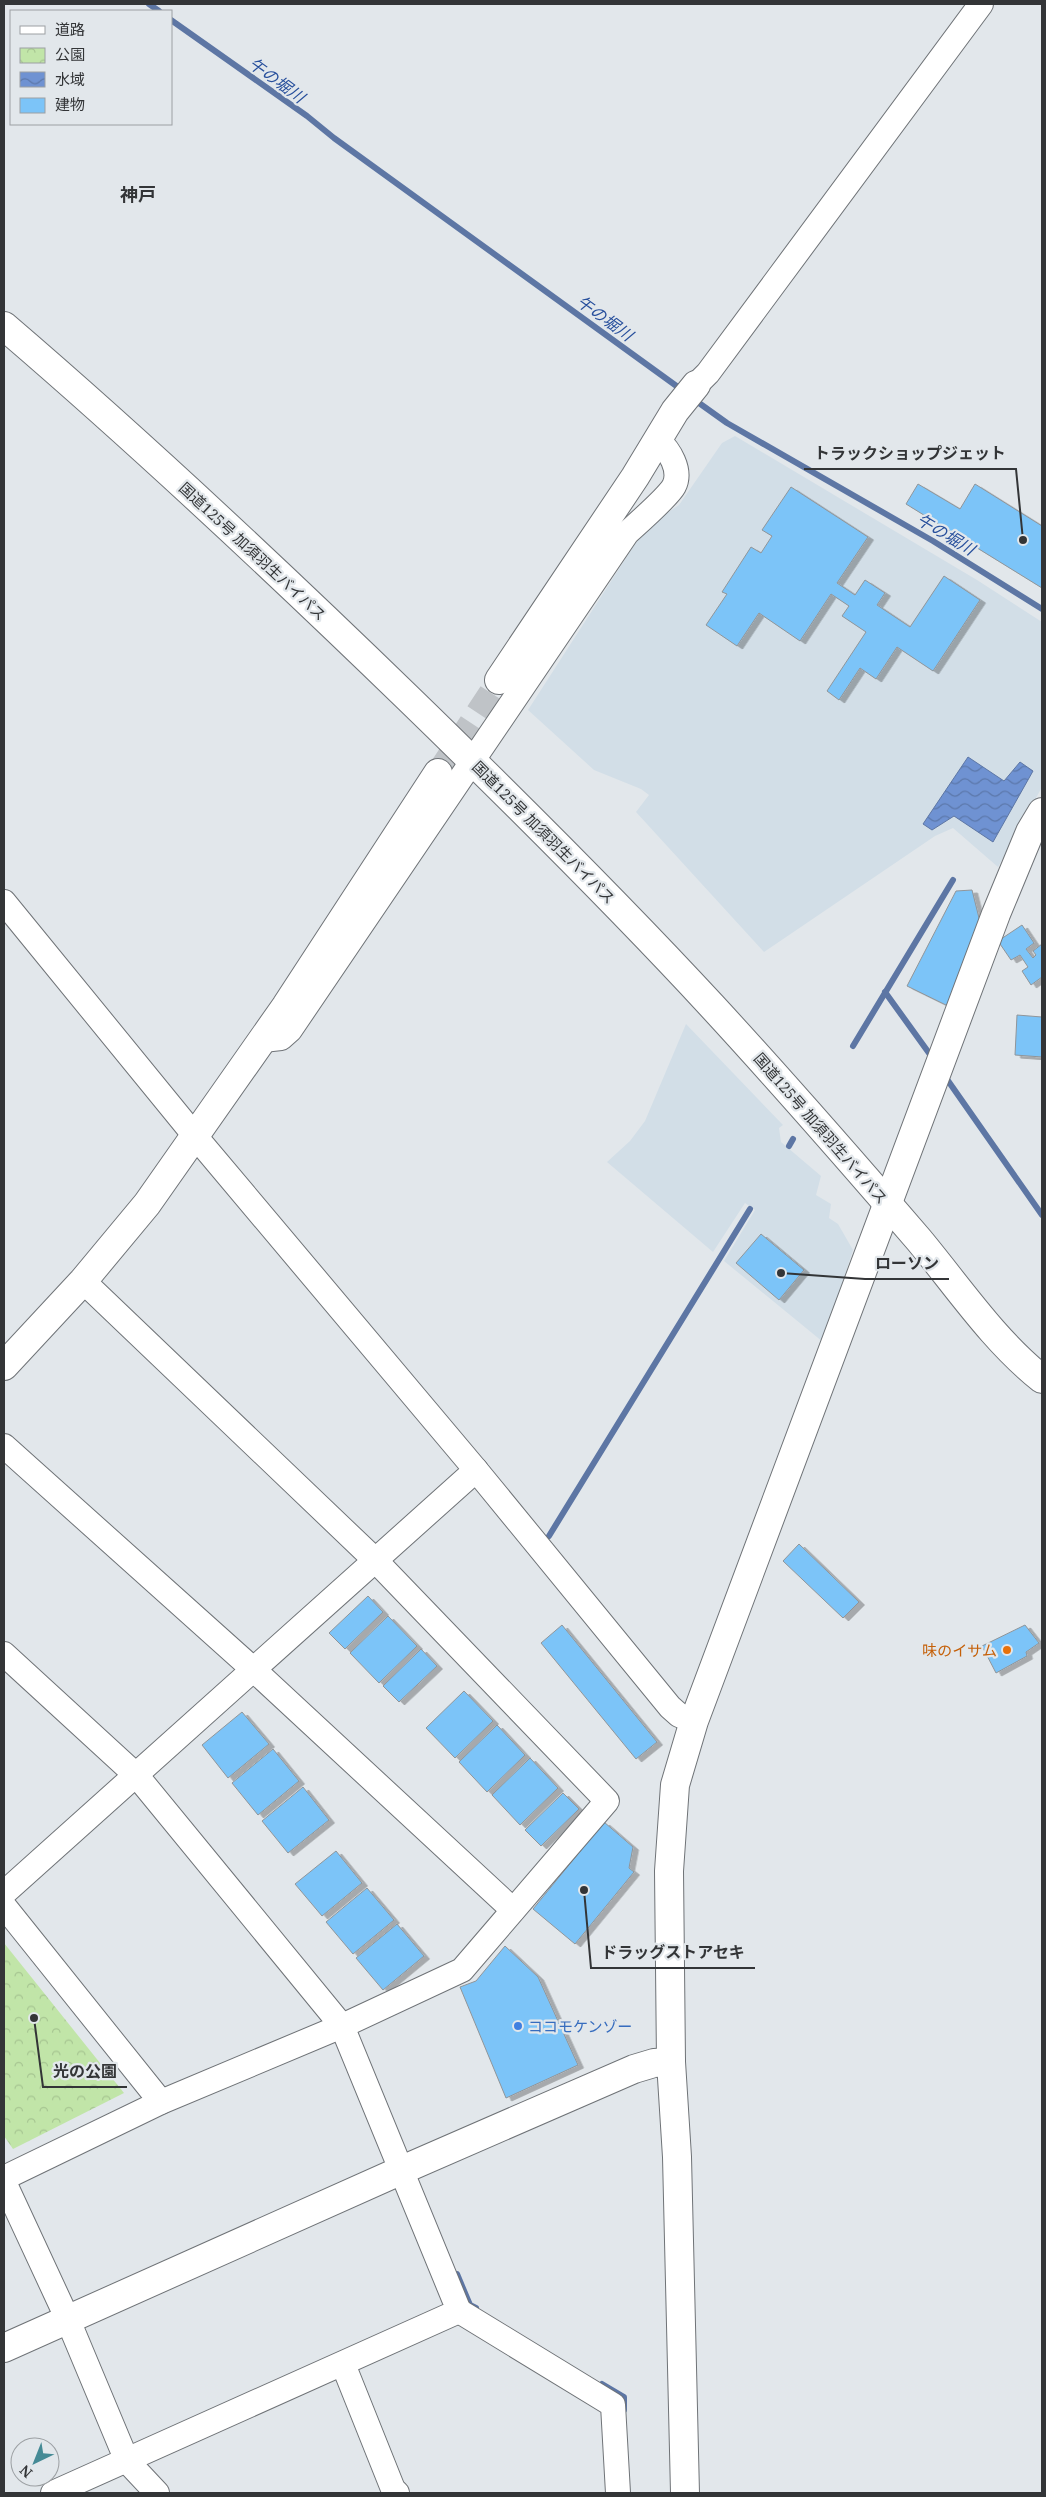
<svg xmlns="http://www.w3.org/2000/svg" width="1046" height="2497" viewBox="0 0 1046 2497" font-family="'Noto Serif','Noto Sans JP',serif">
<style>
.built{fill:#d2dee7}
.park{fill:url(#park-crowns)}
.water{fill:url(#water-waves);stroke:#5d76a4}
.lines{fill:none;stroke-linecap:round;stroke-linejoin:round}
.stream{stroke:#5d76a4;stroke-width:6}
.building{fill:#7cc4f8;stroke:#909599;filter:url(#shadow)}
.street-tunnel{stroke:#bfc3c7;stroke-width:24;stroke-dasharray:24 12;stroke-linecap:butt}
.street-casing{stroke:#6f7377;stroke-width:26}
.secondary-casing{stroke:#6f7377;stroke-width:30}
.highway-casing{stroke:#6f7377;stroke-width:30}
.street{stroke:#fff;stroke-width:24}
.secondary{stroke:#fff;stroke-width:28}
.highway{stroke:#fff;stroke-width:28}
.food-dot{fill:#e8710a;stroke:#e2e7eb;stroke-width:2}
.shop-dot{fill:#3f7fe0;stroke:#e2e7eb;stroke-width:2}
.labels{text-anchor:middle;dominant-baseline:central;stroke-width:4.5;stroke-linejoin:round;paint-order:stroke}
.street-label{font-size:15px;fill:#333537;stroke:#e2e7eb}
.food-label{font-size:15px;fill:#c56008;stroke:#e2e7eb;text-anchor:end}
.shop-label{font-size:15px;fill:#366cbe;stroke:#e2e7eb;text-anchor:start}
.water-label{font-size:16px;font-style:italic;fill:#274f9c;stroke:#e2e7eb}
.quarter-label{font-size:18px;font-weight:bold;fill:#333537;stroke:#e2e7eb}
.leader{fill:none;stroke:#333537;stroke-width:2}
.callout-dot{fill:#333537;stroke:#e2e7eb;stroke-width:2}
.callout-label{font-size:16px;text-anchor:middle;font-weight:bold;fill:#333537;stroke:#e2e7eb;stroke-width:4.5;stroke-linejoin:round;paint-order:stroke}
</style>
<defs>
<pattern id="park-crowns" width="20" height="18" patternUnits="userSpaceOnUse" patternTransform="scale(1.25)"><rect width="20" height="18" fill="#c1e5a8"/><path d="M2 6a3 3 0 1 1 6 0M12 15a3 3 0 1 1 6 0" fill="none" stroke="#a6c591"/></pattern>
<pattern id="water-waves" width="16" height="10" patternUnits="userSpaceOnUse" patternTransform="scale(1.25)"><rect width="16" height="10" fill="#6f92d2"/><path d="M0 5q4-4 8 0t8 0" fill="none" stroke="#5c78ab"/></pattern>
<filter id="shadow"><feDropShadow dx="5.5" dy="3" stdDeviation="0" flood-color="#0004"/></filter>
</defs>
<rect width="100%" height="100%" fill="#e2e7eb"/>
<!-- built -->
<g class="built">
<polygon points="735,436 977,580 1042,622 1042,787 998,867 953,828 935,836 764,952 636,812 649,795 641,789 594,770 528,710 646,527 679,505 722,443"/>
<polygon points="686,1024 783,1125 779,1128 781,1142 821,1176 816,1195 831,1204 829,1218 838,1224 853,1250 823,1342 724,1261 755,1210 745,1203 713,1252 607,1162 630,1141 645,1121"/>
</g>
<!-- park -->
<polygon class="park" points="4,1943 124,2093 13,2149 4,2136"/>
<!-- water -->
<polygon class="water" points="968,757 1004,781 1020,762 1033,771 993,842 954,816 932,830 923,824"/>
<g class="lines">
<!-- stream -->
<g class="stream">
<polyline points="149,4 159,11"/>
<polyline points="171,20 307,116 334,138 682,390"/>
<polyline points="692,398 727,423 933,541 1042,609"/>
<polyline points="885,992 934,1060"/>
<polyline points="853,1046 953,880"/>
<polyline points="944,1075 1042,1215"/>
<polyline points="789,1146 793,1139"/>
<polyline points="549,1536 750,1209"/>
<polyline points="457,2274 470,2305 476,2308"/>
<polyline points="602,2384 624,2397 624,2410"/>
</g>
</g>
<!-- building -->
<g class="building">
<polygon points="918,484 960,509 975,484 1042,526 1042,588 906,504"/>
<polygon points="791,487 868,537 837,583 855,595 865,580 885,593 877,605 910,627 944,576 980,600 933,671 897,647 876,679 860,668 839,700 827,691 866,632 842,616 849,606 831,594 800,641 759,613 737,646 706,625 727,594 722,592 751,547 761,553 772,536 762,530"/>
<polygon points="972,890 980,922 948,1006 907,986 956,891"/>
<polygon points="1022,925 1034,943 1026,949 1033,958 1036,955 1033,951 1042,944 1042,977 1031,985 1022,971 1028,967 1020,955 1011,960 998,941"/>
<polygon points="1017,1015 1042,1017 1042,1057 1015,1055"/>
<polygon points="761,1234 804,1270 779,1300 736,1263"/>
<polygon points="799,1544 859,1602 843,1618 783,1561"/>
<polygon points="368,1596 383,1612 345,1649 329,1633"/>
<polygon points="388,1616 417,1646 379,1683 350,1653"/>
<polygon points="562,1625 657,1742 636,1759 541,1643"/>
<polygon points="1025,1625 1039,1643 1026,1652 1027,1656 996,1673 982,1646"/>
<polygon points="421,1649 437,1666 399,1702 383,1686"/>
<polygon points="464,1691 493,1721 455,1758 426,1728"/>
<polygon points="242,1712 269,1744 228,1778 202,1745"/>
<polygon points="497,1725 525,1755 487,1792 459,1762"/>
<polygon points="273,1749 299,1781 258,1815 232,1783"/>
<polygon points="530,1758 558,1788 520,1825 492,1795"/>
<polygon points="303,1787 329,1820 288,1853 262,1821"/>
<polygon points="563,1793 579,1809 541,1846 525,1830"/>
<polygon points="604,1822 633,1847 629,1868 634,1872 575,1944 533,1909"/>
<polygon points="336,1851 362,1883 322,1916 295,1884"/>
<polygon points="367,1888 394,1920 353,1954 326,1922"/>
<polygon points="397,1924 424,1956 383,1990 356,1958"/>
<polygon points="505,1946 538,1977 578,2065 506,2098 460,1987 476,1981"/>
</g>
<g class="lines">
<!-- street-tunnel -->
<polyline class="street-tunnel" points="438,773 499,680"/>
<defs>
<g id="street">
<polyline points="696,385 708,373 981,4"/>
<polyline points="4,902 195,1136 476,1470 670,1707 679,1715 694,1721"/>
<path d="M 263,1040 L 281,1038 L 290,1030 L 627,533 C 638,523 668,497 674,486 C 682,470 669,450 658,440"/>
<polyline points="4,1446 254,1670 513,1910"/>
<polyline points="4,1654 137,1776 342,2026 459,2311 53,2493"/>
<polyline points="4,1893 476,1470"/>
<polyline points="4,1906 161,2102"/>
<polyline points="4,2178 161,2102 342,2026 462,1970 607,1801 375,1560 83,1281"/>
<polyline points="4,2182 68,2320 127,2461 157,2493"/>
<polyline points="459,2311 613,2405 618,2493"/>
<polyline points="343,2364 393,2489 397,2493"/>
</g>
<g id="secondary">
<polyline points="499,680 635,477 675,411 696,385"/>
<polyline points="4,1366 83,1281 147,1204 286,1006 438,773"/>
<polyline points="4,2348 402,2170 634,2069 654,2063 671,2062"/>
<polyline points="685,2493 677,2157 671,2062 669,1871 675,1785 694,1721 996,914 1030,832 1042,812"/>
</g>
<path id="highway" d="M 4,326 C 143,445 277,571 409,699 C 512,799 614,900 712,1006 C 783,1083 851,1161 919,1240 C 958,1287 994,1341 1042,1379"/>
</defs>
<!-- street casing -->
<use href="#street" class="street-casing"/>
<!-- secondary casing -->
<use href="#secondary" class="secondary-casing"/>
<!-- highway casing -->
<use href="#highway" class="highway-casing"/>
<!-- street -->
<use href="#street" class="street"/>
<!-- secondary -->
<use href="#secondary" class="secondary"/>
<!-- highway -->
<use href="#highway" class="highway"/>
</g>
<!-- markers -->
<circle class="food-dot" cx="1007" cy="1650" r="5"/>
<circle class="shop-dot" cx="518" cy="2026" r="5"/>
<g class="labels">
<!-- street labels -->
<g class="street-label">
<text transform="translate(253 551) rotate(43)">国道125号 加須羽生バイパス</text>
<text transform="translate(544 832) rotate(45)">国道125号 加須羽生バイパス</text>
<text transform="translate(821 1128) rotate(49)">国道125号 加須羽生バイパス</text>
</g>
<!-- food labels -->
<g class="food-label">
<text x="997" y="1650">味のイサム</text>
</g>
<!-- shop labels -->
<g class="shop-label">
<text x="528" y="2026">ココモケンゾー</text>
</g>
<!-- water labels -->
<g class="water-label">
<text transform="translate(277 80) rotate(36)">午の堀川</text>
<text transform="translate(605 318) rotate(36)">午の堀川</text>
<text transform="translate(946 534) rotate(31)">午の堀川</text>
</g>
<!-- quarter labels -->
<g class="quarter-label">
<text x="138" y="194">神戸</text>
</g>
</g>
<!-- callouts -->
<path class="leader" d="M1023 540L1016 469H804M781 1273L865 1279H949M584 1890L591 1968H755M34 2018L43 2087H127"/>
<g class="callout-dot">
<circle cx="1023" cy="540" r="5"/>
<circle cx="781" cy="1273" r="5"/>
<circle cx="584" cy="1890" r="5"/>
<circle cx="34" cy="2018" r="5"/>
</g>
<g class="callout-label">
<text x="910" y="459">トラックショップジェット</text>
<text x="907" y="1269">ローソン</text>
<text x="673" y="1958">ドラッグストアセキ</text>
<text x="85" y="2077">光の公園</text>
</g>
<!-- border -->
<rect width="1046" height="2497" fill="none" stroke="#333537" stroke-width="10"/>
<!-- legend -->
<rect x="10" y="10" width="162" height="115" fill="#e2e7eb" stroke="#9ca0a3"/>
<rect x="20" y="26" width="25" height="8" fill="#ffffff" stroke="#9ca0a3"/>
<text x="55" y="35" font-size="15" fill="#333537">道路</text>
<rect x="20" y="48" width="25" height="15" fill="url(#park-crowns)" stroke="#9ca0a3"/>
<text x="55" y="60" font-size="15" fill="#333537">公園</text>
<rect x="20" y="72" width="25" height="15" fill="url(#water-waves)" stroke="#9ca0a3"/>
<text x="55" y="85" font-size="15" fill="#333537">水域</text>
<rect x="20" y="98" width="25" height="15" fill="#7cc4f8" stroke="#9ca0a3"/>
<text x="55" y="110" font-size="15" fill="#333537">建物</text>
<!-- north arrow -->
<g transform="translate(35 2462) rotate(223)"><circle r="24" fill="#e2e7eb" stroke="#9ca0a3"/>
<path d="M0-4L9 19L0 12L-9 19Z" fill="#458a95"/>
<text y="-8" font-size="14" font-weight="bold" text-anchor="middle" fill="#333537">N</text>
</g>
</svg>
